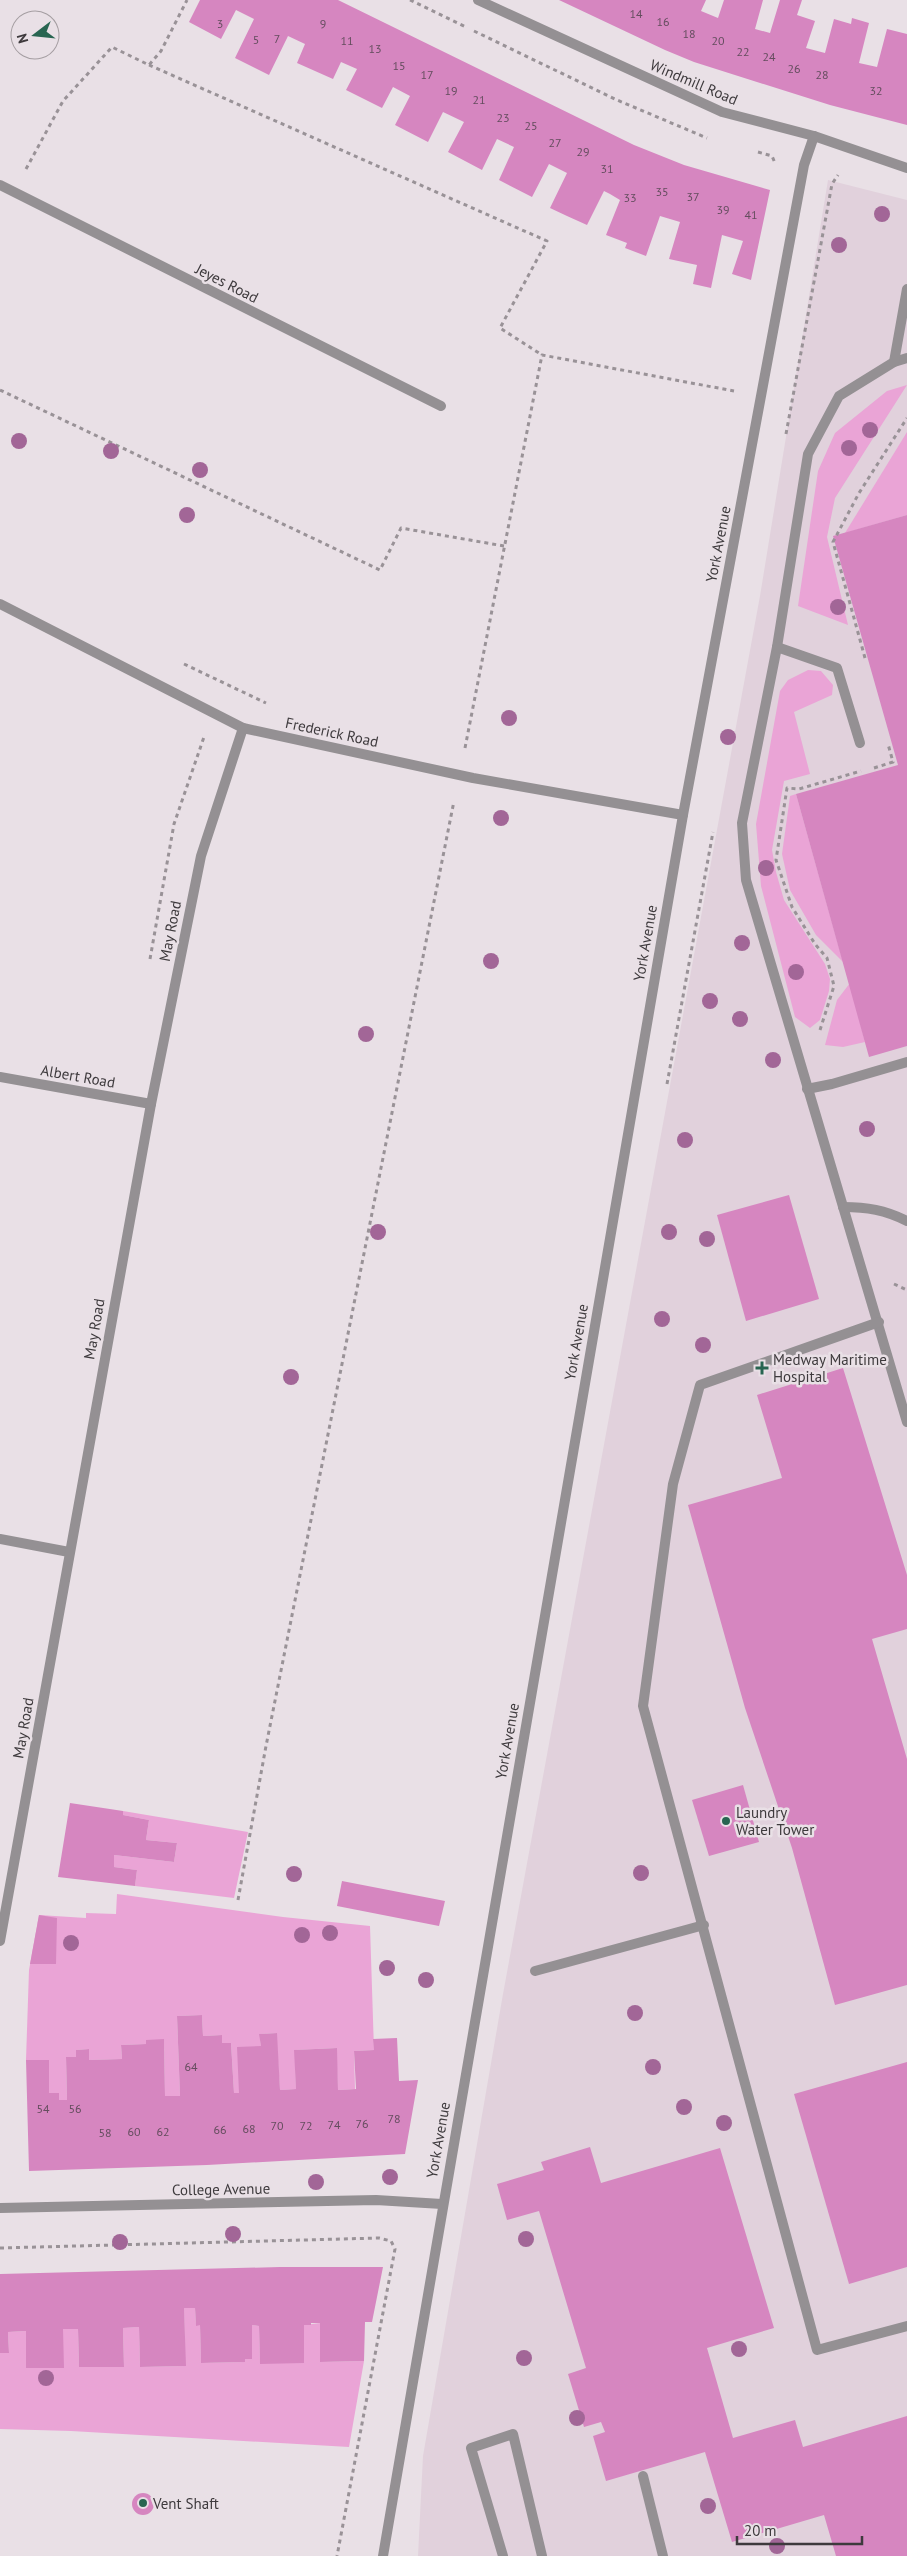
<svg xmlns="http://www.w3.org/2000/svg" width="907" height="2556" viewBox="0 0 907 2556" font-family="'PT Sans',sans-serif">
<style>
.built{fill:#e1d1dc}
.green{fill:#eaa4d6}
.building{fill:#d686c0}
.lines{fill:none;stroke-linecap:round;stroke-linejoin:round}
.path{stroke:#999297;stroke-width:3;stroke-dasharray:4 4;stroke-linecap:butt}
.service{stroke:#949093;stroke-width:10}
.minor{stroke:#949093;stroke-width:10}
.tree{fill:#a26697}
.poi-dot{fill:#286551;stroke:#e9e0e6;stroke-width:2}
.labels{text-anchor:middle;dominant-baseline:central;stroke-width:5;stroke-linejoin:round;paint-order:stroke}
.number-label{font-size:12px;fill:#644d5e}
.street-label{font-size:15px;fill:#3e3a3d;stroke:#e9e0e6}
.poi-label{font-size:15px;fill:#3e3a3d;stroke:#e9e0e6;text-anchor:start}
</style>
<rect width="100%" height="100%" fill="#e9e0e6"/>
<!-- built -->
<polygon class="built" points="828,180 907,200 907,2556 418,2556 423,2456 503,1994 760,596"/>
<!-- green -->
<g class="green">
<polygon points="907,385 835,498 827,537 848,625 798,606 818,471 835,433 887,391"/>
<polygon points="907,432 907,515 845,533"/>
<polygon points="808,670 821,671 833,685 832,695 794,712 810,774 784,781 772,850 776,872 784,900 825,964 830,979 829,991 820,1020 810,1028 795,1017 761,886 756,824 780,691 788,680"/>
<polygon points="796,794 843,962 816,935 790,890 782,854 790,796"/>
<polygon points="850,983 865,1042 843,1047 825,1045 837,1000"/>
<polygon points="123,1811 248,1832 234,1898 135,1886 137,1870 114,1867 114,1855 174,1862 177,1843 146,1840 149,1820 123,1815"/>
<polygon points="117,1894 283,1917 370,1926 374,2050 354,2051 355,2089 338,2090 336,2048 295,2050 296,2089 280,2090 276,2033 260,2034 261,2046 239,2093 234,2093 231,2043 222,2043 222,2035 203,2036 202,2015 177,2016 180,2096 165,2096 164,2040 146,2040 146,2044 121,2045 122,2059 89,2060 89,2049 76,2050 76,2057 66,2058 67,2100 59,2100 58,2093 49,2093 49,2060 26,2060 29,1970 39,1915 86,1918 86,1913 116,1914"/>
<polygon points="184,2308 195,2308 196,2325 200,2325 201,2363 244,2362 245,2359 252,2359 252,2325 259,2326 260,2363 304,2363 304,2325 320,2323 320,2362 364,2361 349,2447 71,2431 0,2429 0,2353 9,2353 8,2332 26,2331 26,2368 63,2368 63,2329 78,2329 79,2367 124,2367 123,2328 139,2327 140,2367 185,2366"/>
</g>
<!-- building -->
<g class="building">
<polygon points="200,0 338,0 634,145 684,165 770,190 751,280 732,274 743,241 722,235 711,288 693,284 697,265 669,259 680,222 660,216 646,256 625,248 627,243 606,235 620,200 610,194 604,191 587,225 567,216 550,208 567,173 549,164 532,197 499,180 514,147 497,139 482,170 448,152 464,122 443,112 428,142 395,125 410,96 393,87 382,108 346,90 357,69 341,62 333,79 297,63 305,44 288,36 269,75 235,58 254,19 236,10 221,39 189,22"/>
<polygon points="559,0 706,0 701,11 718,18 724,0 763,0 755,29 770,33 780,0 802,0 797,15 815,21 806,48 825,53 834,19 851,24 852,18 869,23 859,63 877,67 887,29 907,34 907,125 830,105 694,62 665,50"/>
<polygon points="907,515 907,1046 869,1057 796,794 898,765 833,536"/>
<polygon points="789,1195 819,1299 746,1321 717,1215"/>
<polygon points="843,1368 907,1575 907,1629 872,1639 907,1759 907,1985 835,2005 792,1848 745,1708 688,1505 782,1478 757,1395"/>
<polygon points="743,1785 759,1842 709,1856 692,1800"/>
<polygon points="70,1803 123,1811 123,1815 149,1820 146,1840 177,1843 174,1862 114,1855 114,1867 137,1870 135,1886 58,1877"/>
<polygon points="342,1881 445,1901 439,1926 337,1906"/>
<polygon points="39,1915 57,1918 56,1964 30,1964"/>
<polygon points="202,2015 203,2036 222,2035 222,2043 231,2043 234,2093 239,2093 237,2047 261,2046 259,2034 277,2033 280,2090 296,2089 294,2050 337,2048 338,2090 356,2089 354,2051 374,2050 373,2039 397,2038 399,2081 418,2080 405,2154 207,2165 29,2171 26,2060 49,2060 49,2093 59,2093 59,2100 67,2100 66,2057 76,2057 76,2050 89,2049 89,2060 122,2059 121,2045 146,2044 146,2040 164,2039 165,2096 180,2096 177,2016"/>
<polygon points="907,2062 907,2267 849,2284 794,2094"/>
<polygon points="590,2147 601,2183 720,2148 774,2328 707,2348 733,2438 795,2420 803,2447 907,2416 907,2556 836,2556 824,2515 732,2542 705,2452 606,2481 593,2436 605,2432 601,2422 584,2427 568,2374 586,2368 539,2211 507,2220 497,2184 544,2170 541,2162"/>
<polygon points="280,2267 383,2267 372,2322 365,2322 364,2361 320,2362 320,2323 311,2323 311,2325 304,2325 304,2363 260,2364 259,2326 252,2325 252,2359 245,2359 245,2362 201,2363 200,2325 196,2326 195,2308 184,2308 186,2366 140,2367 139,2327 123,2328 124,2367 79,2367 78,2329 63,2329 64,2368 26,2368 26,2331 8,2332 9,2353 0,2353 0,2274"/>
<circle cx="143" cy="2504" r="11"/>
</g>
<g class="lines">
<!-- path -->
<g class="path">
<polyline points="410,0 466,27"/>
<polyline points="474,31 617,100 707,138"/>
<polyline points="149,65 547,241 500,328 542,355"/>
<polyline points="758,152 772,156 775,163"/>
<polyline points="26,169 63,101 112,47 149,65 161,51 187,0"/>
<polyline points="0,390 380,570 401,528 504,546"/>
<polyline points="786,434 832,184 838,175"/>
<polyline points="865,658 833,542 859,493 907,418"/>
<polyline points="184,664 266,703"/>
<polyline points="465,748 542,355 734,391"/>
<polyline points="874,768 893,762 888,744"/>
<polyline points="150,959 174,824 204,737"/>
<polyline points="820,1030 834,986 827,958 815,944 792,907 776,860 787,788 799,789 861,771"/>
<polyline points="667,1084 713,832"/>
<polyline points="894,1284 907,1290"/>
<polyline points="238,1900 266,1746 454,801"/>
<polyline points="0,2248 379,2238 391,2241 395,2249 337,2556"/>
</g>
<!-- service -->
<g class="service">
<polyline points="907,358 894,362 839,396 808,454 777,647 742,823 746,880 907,1422"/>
<polyline points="894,362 907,289"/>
<polyline points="777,647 837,668 860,743"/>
<polyline points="807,1089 832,1084 907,1062"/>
<path d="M 843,1207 C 867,1207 885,1210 907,1221"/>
<polyline points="879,1322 700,1385 673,1484 643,1706 817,2350 907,2326"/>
<polyline points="535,1971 704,1925"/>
<polyline points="643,2476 663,2556"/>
<polyline points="503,2556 471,2448 513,2434 542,2556"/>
</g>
<!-- minor -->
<g class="minor">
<polyline points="478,0 722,112 814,136 907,168"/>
<polyline points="0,185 441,406"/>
<polyline points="0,604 243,728 473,778 683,815"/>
<polyline points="0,1077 151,1104"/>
<polyline points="0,1539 69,1552"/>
<polyline points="0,1941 151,1104 201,856 243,728"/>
<polyline points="0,2208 376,2200 442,2204"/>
<polyline points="383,2556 683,815 804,165 814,136"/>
</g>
</g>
<!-- trees -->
<g class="tree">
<circle cx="882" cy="214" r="8"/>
<circle cx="839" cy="245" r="8"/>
<circle cx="870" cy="430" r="8"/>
<circle cx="19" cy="441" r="8"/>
<circle cx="849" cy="448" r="8"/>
<circle cx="111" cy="451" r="8"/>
<circle cx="200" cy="470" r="8"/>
<circle cx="187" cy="515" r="8"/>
<circle cx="838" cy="607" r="8"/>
<circle cx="509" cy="718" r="8"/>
<circle cx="728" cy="737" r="8"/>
<circle cx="501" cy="818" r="8"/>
<circle cx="766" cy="868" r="8"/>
<circle cx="742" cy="943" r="8"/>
<circle cx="491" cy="961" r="8"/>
<circle cx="796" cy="972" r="8"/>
<circle cx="710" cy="1001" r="8"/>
<circle cx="740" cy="1019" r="8"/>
<circle cx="366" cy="1034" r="8"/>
<circle cx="773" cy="1060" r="8"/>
<circle cx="867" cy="1129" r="8"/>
<circle cx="685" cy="1140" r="8"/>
<circle cx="378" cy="1232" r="8"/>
<circle cx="669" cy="1232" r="8"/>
<circle cx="707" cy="1239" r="8"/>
<circle cx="662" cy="1319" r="8"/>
<circle cx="703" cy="1345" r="8"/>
<circle cx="291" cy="1377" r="8"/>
<circle cx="641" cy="1873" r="8"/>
<circle cx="294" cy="1874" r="8"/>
<circle cx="330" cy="1933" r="8"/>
<circle cx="302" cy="1935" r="8"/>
<circle cx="71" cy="1943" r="8"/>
<circle cx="387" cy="1968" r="8"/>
<circle cx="426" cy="1980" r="8"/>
<circle cx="635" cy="2013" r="8"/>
<circle cx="653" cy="2067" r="8"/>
<circle cx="684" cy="2107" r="8"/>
<circle cx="724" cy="2123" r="8"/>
<circle cx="390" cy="2177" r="8"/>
<circle cx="316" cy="2182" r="8"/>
<circle cx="233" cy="2234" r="8"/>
<circle cx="526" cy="2239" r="8"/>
<circle cx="120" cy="2242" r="8"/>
<circle cx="739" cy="2349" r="8"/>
<circle cx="524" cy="2358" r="8"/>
<circle cx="46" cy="2378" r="8"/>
<circle cx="577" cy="2418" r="8"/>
<circle cx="708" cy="2506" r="8"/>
<circle cx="777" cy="2546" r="8"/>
</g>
<!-- markers -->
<g class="poi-dot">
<path d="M759.5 1360.5h5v5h5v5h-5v5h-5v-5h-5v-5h5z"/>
<circle cx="726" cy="1821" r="5"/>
<circle cx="143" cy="2503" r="5"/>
</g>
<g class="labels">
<!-- number labels -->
<g class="number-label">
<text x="636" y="13">14</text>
<text x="663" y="21">16</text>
<text x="220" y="23">3</text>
<text x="323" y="23">9</text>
<text x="689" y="33">18</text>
<text x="277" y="38">7</text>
<text x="256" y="39">5</text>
<text x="347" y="40">11</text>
<text x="718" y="40">20</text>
<text x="375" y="48">13</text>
<text x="743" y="51">22</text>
<text x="769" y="56">24</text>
<text x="399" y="65">15</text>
<text x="794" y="68">26</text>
<text x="427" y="74">17</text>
<text x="822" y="74">28</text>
<text x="451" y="90">19</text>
<text x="876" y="90">32</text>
<text x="479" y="99">21</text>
<text x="503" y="117">23</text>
<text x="531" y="125">25</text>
<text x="555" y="142">27</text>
<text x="583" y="151">29</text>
<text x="607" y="168">31</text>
<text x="662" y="191">35</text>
<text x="693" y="196">37</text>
<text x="630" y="197">33</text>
<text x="723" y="209">39</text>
<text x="751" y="214">41</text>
<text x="191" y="2066">64</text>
<text x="43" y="2108">54</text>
<text x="75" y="2108">56</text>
<text x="394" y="2118">78</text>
<text x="362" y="2123">76</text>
<text x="334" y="2124">74</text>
<text x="277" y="2125">70</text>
<text x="306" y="2125">72</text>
<text x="249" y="2128">68</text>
<text x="220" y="2129">66</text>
<text x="134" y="2131">60</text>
<text x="163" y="2131">62</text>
<text x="105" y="2132">58</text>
</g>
<!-- street labels -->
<g class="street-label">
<text transform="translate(694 82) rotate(23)">Windmill Road</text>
<text transform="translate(227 283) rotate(27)">Jeyes Road</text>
<text transform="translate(718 544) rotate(-79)">York Avenue</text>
<text transform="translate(332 732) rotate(12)">Frederick Road</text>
<text transform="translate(170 931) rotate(-79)">May Road</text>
<text transform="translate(645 943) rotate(-80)">York Avenue</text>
<text transform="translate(78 1076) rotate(10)">Albert Road</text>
<text transform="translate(94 1329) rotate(-80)">May Road</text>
<text transform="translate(576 1342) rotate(-80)">York Avenue</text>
<text transform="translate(23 1728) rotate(-80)">May Road</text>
<text transform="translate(507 1741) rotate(-80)">York Avenue</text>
<text transform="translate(438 2140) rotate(-80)">York Avenue</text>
<text transform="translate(221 2189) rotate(-1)">College Avenue</text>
</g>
<!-- poi labels -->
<g class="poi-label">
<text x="773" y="1359">Medway Maritime<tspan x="773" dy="17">Hospital</tspan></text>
<text x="736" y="1812">Laundry<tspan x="736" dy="17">Water Tower</tspan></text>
<text x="153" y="2503">Vent Shaft</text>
</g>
</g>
<!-- north arrow -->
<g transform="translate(35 35) rotate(254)"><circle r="24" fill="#e9e0e6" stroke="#a59ea2"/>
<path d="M0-4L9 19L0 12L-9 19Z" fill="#286551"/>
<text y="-8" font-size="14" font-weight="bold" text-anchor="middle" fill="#3e3a3d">N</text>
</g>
<!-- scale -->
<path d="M737 2536v8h125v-8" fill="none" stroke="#3e3a3d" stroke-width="2.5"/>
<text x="744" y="2536" font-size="15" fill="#3e3a3d" stroke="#e9e0e6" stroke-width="4" paint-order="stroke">20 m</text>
</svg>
